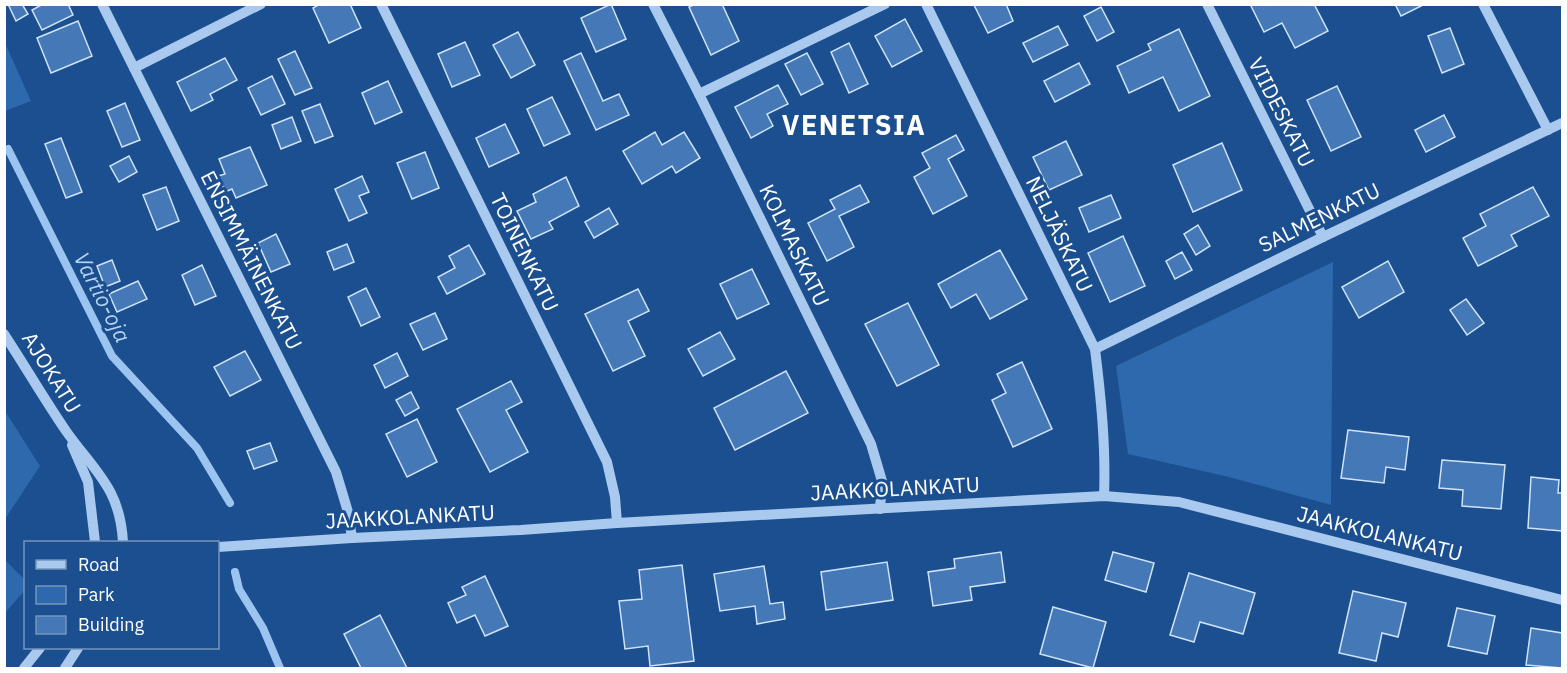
<svg xmlns="http://www.w3.org/2000/svg" width="1567" height="673" viewBox="0 0 1567 673" font-family="'IBM Plex Sans',sans-serif">
<style>
.green{fill:#2e69ad}
.lines{fill:none;stroke-linecap:round;stroke-linejoin:round}
.stream{stroke:#9cc4f0;stroke-width:8}
.building{fill:#4478b7;stroke:#cfe3fa;stroke-width:1.5}
.minor{stroke:#a9c9ee;stroke-width:10}
.labels{text-anchor:middle;dominant-baseline:central;stroke-width:6;stroke-linejoin:round;paint-order:stroke}
.street-label{font-size:21px;fill:#fff;stroke:#1b4f8f}
.water-label{font-size:22px;font-style:italic;fill:#b5d3f5;stroke:#1b4f8f}
.district-label{font-size:27px;font-weight:bold;letter-spacing:1.5px;fill:#fff;stroke:#1b4f8f}
</style>
<rect width="100%" height="100%" fill="#1b4f8f"/>
<!-- green -->
<g class="green">
<polygon points="5,43 31,101 5,111 4,111"/>
<polygon points="1333,262 1331,505 1229,477 1128,454 1116,366"/>
<polygon points="5,411 40,466 5,519"/>
<polygon points="4,559 26,581 25,590 5,613"/>
</g>
<g class="lines">
<!-- stream -->
<g class="stream">
<polyline points="8,149 112,356 197,448 230,503"/>
<polyline points="235,572 239,589 263,628 280,668"/>
</g>
</g>
<!-- building -->
<g class="building">
<polygon points="8,4 22,4 28,14 16,21"/>
<polygon points="43,4 68,4 73,15 42,30 32,10"/>
<polygon points="320,4 350,4 361,28 329,43 313,8"/>
<polygon points="611,4 626,39 596,52 581,18"/>
<polygon points="695,4 722,4 739,41 711,55 689,7"/>
<polygon points="1006,4 1013,21 988,33 974,5"/>
<polygon points="1250,4 1314,4 1328,31 1295,48 1282,23 1264,32"/>
<polygon points="1395,4 1425,4 1401,16"/>
<polygon points="1101,7 1114,32 1097,41 1084,16"/>
<polygon points="905,19 922,51 892,67 875,36"/>
<polygon points="78,21 92,56 51,73 37,38"/>
<polygon points="1058,26 1068,45 1033,62 1023,43"/>
<polygon points="1450,28 1464,64 1442,73 1428,36"/>
<polygon points="1179,29 1210,96 1179,111 1163,77 1129,93 1117,66 1151,50 1148,44"/>
<polygon points="518,32 535,65 511,78 493,45"/>
<polygon points="465,42 480,75 452,87 438,54"/>
<polygon points="849,43 868,84 849,93 831,52"/>
<polygon points="295,51 312,88 295,95 278,59"/>
<polygon points="581,53 603,101 619,94 629,115 596,130 564,61"/>
<polygon points="807,53 823,84 801,95 785,64"/>
<polygon points="225,58 237,80 210,94 213,100 191,111 177,82"/>
<polygon points="1079,63 1090,84 1055,102 1044,81"/>
<polygon points="272,76 285,104 261,115 248,88"/>
<polygon points="388,81 402,112 375,124 362,93"/>
<polygon points="778,85 788,104 767,114 773,126 751,138 735,107"/>
<polygon points="1337,86 1361,137 1331,151 1307,100"/>
<polygon points="552,97 570,134 544,146 527,109"/>
<polygon points="125,103 140,140 122,147 107,111"/>
<polygon points="320,104 333,136 315,143 302,111"/>
<polygon points="1444,115 1455,137 1426,152 1415,130"/>
<polygon points="292,117 301,141 281,149 272,125"/>
<polygon points="505,124 519,153 489,167 476,138"/>
<polygon points="655,132 662,145 684,132 700,158 676,173 672,166 642,184 623,151"/>
<polygon points="956,135 964,150 948,159 967,196 933,214 914,177 930,168 922,153"/>
<polygon points="61,138 82,192 66,198 45,144"/>
<polygon points="1066,141 1082,175 1049,190 1033,157"/>
<polygon points="1222,143 1242,190 1193,212 1173,165"/>
<polygon points="250,147 267,185 236,198 232,189 225,192 218,176 225,174 219,159"/>
<polygon points="425,152 439,188 412,199 397,163"/>
<polygon points="129,156 137,172 119,182 110,166"/>
<polygon points="362,176 369,192 359,196 367,213 349,221 335,189"/>
<polygon points="566,177 579,206 549,222 553,229 531,239 517,211 536,202 533,194"/>
<polygon points="860,185 869,202 839,216 854,247 827,261 808,223 835,209 830,200"/>
<polygon points="166,187 179,221 157,230 143,195"/>
<polygon points="1533,187 1549,216 1511,235 1517,246 1478,266 1463,238 1486,226 1480,214"/>
<polygon points="1111,195 1121,218 1089,232 1079,208"/>
<polygon points="609,208 618,224 594,238 585,222"/>
<polygon points="1198,225 1210,246 1196,255 1184,234"/>
<polygon points="276,234 290,264 271,272 258,243"/>
<polygon points="1123,236 1145,286 1110,302 1088,253"/>
<polygon points="347,244 354,262 334,270 327,252"/>
<polygon points="469,245 485,274 447,294 438,277 455,268 449,256"/>
<polygon points="1000,250 1027,299 990,319 976,294 951,308 938,284"/>
<polygon points="1182,252 1192,270 1175,279 1166,261"/>
<polygon points="112,260 120,281 105,287 97,266"/>
<polygon points="1388,261 1404,292 1359,318 1342,287"/>
<polygon points="202,265 216,296 195,305 182,275"/>
<polygon points="752,269 769,304 737,319 720,284"/>
<polygon points="138,281 147,299 117,312 109,294"/>
<polygon points="366,288 380,317 361,326 348,297"/>
<polygon points="638,289 649,311 628,321 645,356 613,371 585,314"/>
<polygon points="1466,299 1484,323 1467,335 1450,310"/>
<polygon points="908,303 939,365 897,386 865,324"/>
<polygon points="435,313 447,339 423,350 410,324"/>
<polygon points="720,332 735,359 703,376 688,349"/>
<polygon points="245,351 261,380 230,396 214,367"/>
<polygon points="397,353 408,376 385,388 374,365"/>
<polygon points="1022,362 1052,429 1013,447 992,400 1006,393 997,374"/>
<polygon points="786,371 808,413 735,450 714,408"/>
<polygon points="511,381 522,402 506,410 528,452 490,472 457,409"/>
<polygon points="411,392 419,408 405,416 396,400"/>
<polygon points="417,419 437,462 407,477 386,434"/>
<polygon points="1348,430 1409,437 1405,470 1386,467 1384,483 1341,478"/>
<polygon points="270,443 277,461 254,469 247,451"/>
<polygon points="1442,460 1505,465 1501,509 1462,506 1463,490 1439,488"/>
<polygon points="1531,477 1559,480 1558,493 1562,493 1562,531 1528,528"/>
<polygon points="1001,552 1005,582 970,587 972,600 933,606 928,572 955,568 954,559"/>
<polygon points="1113,552 1154,563 1146,592 1105,580"/>
<polygon points="887,562 893,600 826,610 821,572"/>
<polygon points="682,565 694,661 650,666 648,646 625,649 619,601 642,599 639,570"/>
<polygon points="764,566 770,604 783,602 785,619 757,624 755,606 720,611 714,574"/>
<polygon points="1189,573 1255,593 1243,634 1200,622 1194,642 1170,635"/>
<polygon points="485,576 508,626 485,636 475,615 457,623 448,603 466,595 462,587"/>
<polygon points="1353,591 1406,603 1398,637 1382,633 1376,661 1339,653"/>
<polygon points="1053,607 1106,622 1093,668 1040,654"/>
<polygon points="1457,608 1495,616 1487,654 1448,646"/>
<polygon points="380,615 407,668 361,668 344,634"/>
<polygon points="1531,628 1562,633 1562,668 1526,665"/>
</g>
<g class="lines">
<!-- minor -->
<g class="minor">
<polyline points="102,4 336,472 348,512 352,538"/>
<polyline points="381,4 607,462 615,497 617,523"/>
<polyline points="653,4 699,94 871,444 882,481 880,509"/>
<path d="M 926,4 L 1095,349 C 1101,398 1106,447 1104,496"/>
<polyline points="1207,4 1323,237"/>
<polyline points="1483,4 1548,130"/>
<polyline points="134,68 261,4"/>
<polyline points="699,94 885,4"/>
<path d="M 4,334 C 25,366 44,399 66,431 C 95,472 120,488 123,542"/>
<polyline points="1095,349 1323,237 1562,123"/>
<polyline points="72,445 88,482 95,542"/>
<polyline points="218,547 352,538 521,530 617,523 1104,496 1179,502 1562,600"/>
<polyline points="24,668 40,648"/>
<polyline points="65,668 78,648"/>
</g>
</g>
<g class="labels">
<!-- street labels -->
<g class="street-label">
<text transform="translate(1282 112) rotate(63)">VIIDESKATU</text>
<text transform="translate(1319 217) rotate(-26)">SALMENKATU</text>
<text transform="translate(1060 234) rotate(64)">NELJÄSKATU</text>
<text transform="translate(795 245) rotate(64)">KOLMASKATU</text>
<text transform="translate(525 252) rotate(64)">TOINENKATU</text>
<text transform="translate(252 260) rotate(63)">ENSIMMÄINENKATU</text>
<text transform="translate(52 372) rotate(58)">AJOKATU</text>
<text transform="translate(895 488) rotate(-3)">JAAKKOLANKATU</text>
<text transform="translate(410 516) rotate(-3)">JAAKKOLANKATU</text>
<text transform="translate(1380 533) rotate(14)">JAAKKOLANKATU</text>
</g>
<!-- water labels -->
<g class="water-label">
<text transform="translate(103 297) rotate(63)">Vartio-oja</text>
</g>
<!-- district labels -->
<g class="district-label">
<text x="854" y="124">VENETSIA</text>
</g>
</g>
<!-- border -->
<rect width="1567" height="673" fill="none" stroke="#ffffff" stroke-width="12"/>
<!-- legend -->
<rect x="24" y="541" width="195" height="108" fill="#1b4f8f" stroke="#7695bc" stroke-width="1.5"/>
<rect x="36" y="560" width="30" height="9" fill="#a9c9ee" stroke="#7695bc" stroke-width="1.5"/>
<text x="78" y="571" font-size="18" fill="#ffffff">Road</text>
<rect x="36" y="586" width="30" height="18" fill="#2e69ad" stroke="#7695bc" stroke-width="1.5"/>
<text x="78" y="601" font-size="18" fill="#ffffff">Park</text>
<rect x="36" y="616" width="30" height="18" fill="#4478b7" stroke="#7695bc" stroke-width="1.5"/>
<text x="78" y="631" font-size="18" fill="#ffffff">Building</text>
</svg>
